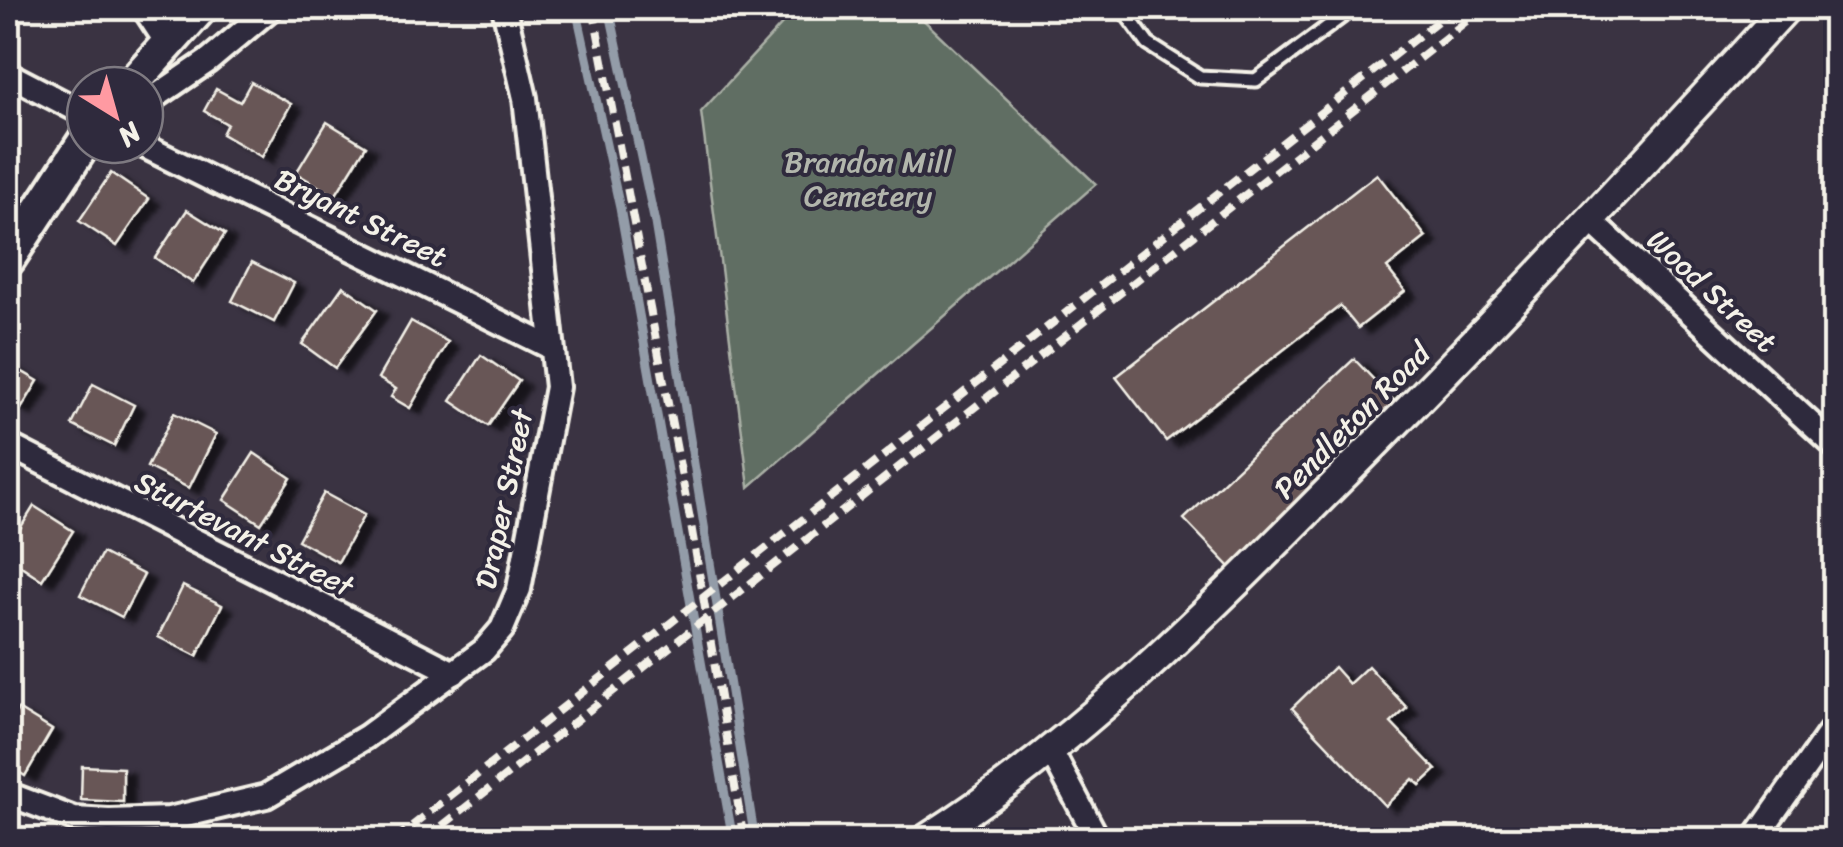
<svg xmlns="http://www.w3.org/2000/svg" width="1843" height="847" viewBox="0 0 1843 847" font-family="Sriracha,sans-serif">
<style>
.green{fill:#616e63;stroke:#aab0a6;stroke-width:2.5}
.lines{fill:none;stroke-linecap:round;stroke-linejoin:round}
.stream{stroke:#939ca8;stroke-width:9}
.building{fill:#685656;stroke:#f4f1e8;stroke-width:2.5;filter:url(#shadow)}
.service-casing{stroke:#f4f1e8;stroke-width:19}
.minor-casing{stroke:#f4f1e8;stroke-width:30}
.tertiary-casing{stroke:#f4f1e8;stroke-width:35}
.secondary-casing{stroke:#f4f1e8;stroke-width:40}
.service{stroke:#2f2a3d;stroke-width:11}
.minor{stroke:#2f2a3d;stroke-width:22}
.tertiary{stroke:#2f2a3d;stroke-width:28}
.secondary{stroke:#2f2a3d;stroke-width:32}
.rail{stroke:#f4f1e8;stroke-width:8;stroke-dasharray:15 8;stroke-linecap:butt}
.labels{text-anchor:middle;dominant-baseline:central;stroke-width:8;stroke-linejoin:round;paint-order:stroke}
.park-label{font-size:30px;fill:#b2b6ac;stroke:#2f2a3d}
.street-label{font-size:30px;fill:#f4f1e8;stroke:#2f2a3d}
</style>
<defs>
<filter id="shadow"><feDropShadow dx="11" dy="6" stdDeviation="2.5" flood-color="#0009"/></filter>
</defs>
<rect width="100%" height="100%" fill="#3a3342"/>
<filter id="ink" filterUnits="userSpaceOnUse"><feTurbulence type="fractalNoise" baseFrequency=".01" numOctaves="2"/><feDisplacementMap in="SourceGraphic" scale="20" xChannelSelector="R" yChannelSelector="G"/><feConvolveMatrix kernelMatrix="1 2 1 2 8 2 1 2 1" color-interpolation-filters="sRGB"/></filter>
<g filter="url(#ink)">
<!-- green -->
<polygon class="green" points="797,8 911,8 1096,184 749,487 701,112"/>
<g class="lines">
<!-- stream -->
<g class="stream">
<polyline points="576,8 620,208 733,840"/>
<polyline points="609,8 655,223 755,840"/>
</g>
</g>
<!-- building -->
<g class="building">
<polygon points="251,82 291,104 262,157 222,134 227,124 204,111 216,89 240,102"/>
<polygon points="327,122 366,146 335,196 296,173"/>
<polygon points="111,173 149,199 117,246 79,221"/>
<polygon points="1377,174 1426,237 1387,268 1405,291 1358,328 1340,306 1166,441 1116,377"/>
<polygon points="187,210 225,234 193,283 155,258"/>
<polygon points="252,262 294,283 274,322 232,301"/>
<polygon points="343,286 377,310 335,368 302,344"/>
<polygon points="411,321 448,342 410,408 391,397 396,389 378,378"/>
<polygon points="481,355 519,381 488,426 451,401"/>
<polygon points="1354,359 1403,410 1233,570 1184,519"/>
<polygon points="9,364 38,381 21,409 8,402"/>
<polygon points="93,384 134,405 114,446 72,425"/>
<polygon points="174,413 216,434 189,488 147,467"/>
<polygon points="254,453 291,478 261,524 224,500"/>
<polygon points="324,493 364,515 338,562 298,540"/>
<polygon points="34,506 73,531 42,580 8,557 8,548"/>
<polygon points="102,553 144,575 122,617 80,595"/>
<polygon points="183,586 222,605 197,656 158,637"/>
<polygon points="1368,666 1407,708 1391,723 1436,770 1420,785 1413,779 1385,806 1292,708 1334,667 1349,684"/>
<polygon points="18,709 52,730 25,776 8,765 8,726"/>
<polygon points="82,766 123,768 123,802 81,800"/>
</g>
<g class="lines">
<defs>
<polyline id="service" points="1122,8 1148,44 1200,77 1256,80 1353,8"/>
<g id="minor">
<polyline points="144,8 167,43"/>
<polyline points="8,74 85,114"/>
<polyline points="145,104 208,61 271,8"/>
<polyline points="142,145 552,348"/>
<polyline points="1590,220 1836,447"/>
<polyline points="8,445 454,673"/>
<polyline points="1051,751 1098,840"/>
<polyline points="8,794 74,819 109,821 169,819 266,796 366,737 484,650 502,629 519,589 557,387 525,98 504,8"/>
<polyline points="1754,840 1836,724"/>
</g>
<path id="tertiary" d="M 925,840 C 1075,745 1200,620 1324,495 C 1483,337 1635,172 1786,8"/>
<g id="secondary">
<polyline points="131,85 200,8"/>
<polyline points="8,259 85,141"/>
</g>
</defs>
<!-- service casing -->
<use href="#service" class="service-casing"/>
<!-- minor casing -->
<use href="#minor" class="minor-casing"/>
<!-- tertiary casing -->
<use href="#tertiary" class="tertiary-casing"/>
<!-- secondary casing -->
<use href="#secondary" class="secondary-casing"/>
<!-- service -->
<use href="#service" class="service"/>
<!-- minor -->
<use href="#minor" class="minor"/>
<!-- tertiary -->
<use href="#tertiary" class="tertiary"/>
<!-- secondary -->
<use href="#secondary" class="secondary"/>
<!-- rail -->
<g class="rail">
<polyline points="593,8 690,519 744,840"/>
<polyline points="394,840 1454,8"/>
<polyline points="424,840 1483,8"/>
</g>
</g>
</g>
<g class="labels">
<!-- park labels -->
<g class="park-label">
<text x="868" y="162">Brandon Mill<tspan x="868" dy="34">Cemetery</tspan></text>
</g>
<!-- street labels -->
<g class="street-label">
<text transform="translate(361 218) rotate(26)">Bryant Street</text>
<text transform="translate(1712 291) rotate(43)">Wood Street</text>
<text transform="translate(1352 421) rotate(-45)">Pendleton Road</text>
<text transform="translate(504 499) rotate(-78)">Draper Street</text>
<text transform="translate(244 534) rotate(27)">Sturtevant Street</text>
</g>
</g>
<!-- margin -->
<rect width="1843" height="847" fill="none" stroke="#2f2a3d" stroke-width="40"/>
<rect x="20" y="20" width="1803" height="807" fill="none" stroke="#f4f1e8" stroke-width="4" filter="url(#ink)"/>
<!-- north arrow -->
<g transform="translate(115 115) rotate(143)"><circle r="48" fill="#2f2a3d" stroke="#7e7a81" stroke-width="2.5"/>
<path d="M0-8L18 38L0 25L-18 38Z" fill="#ff9aa2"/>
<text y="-15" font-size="28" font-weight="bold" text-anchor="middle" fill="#f4f1e8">N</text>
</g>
</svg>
